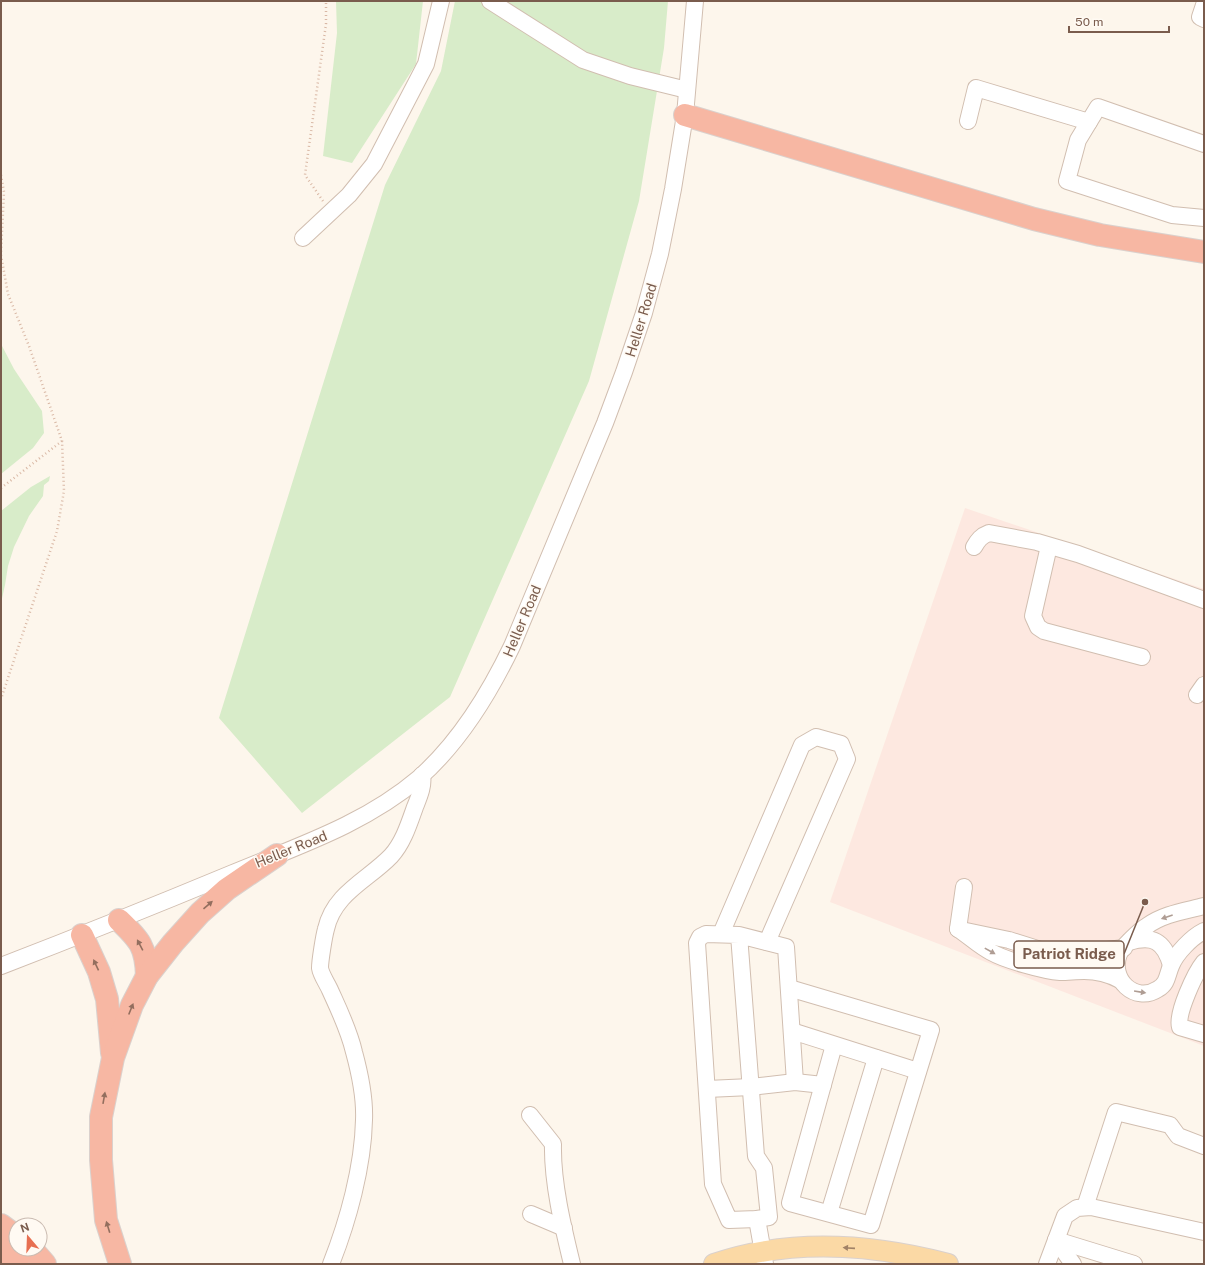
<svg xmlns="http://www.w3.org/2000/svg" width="1205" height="1265" viewBox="0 0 1205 1265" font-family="'Public Sans',sans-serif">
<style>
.commercial{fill:#fde8e0}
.green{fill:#d8ecc9}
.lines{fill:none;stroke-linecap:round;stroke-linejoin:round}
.minor-casing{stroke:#d1beb0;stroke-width:18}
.major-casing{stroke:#dad1cd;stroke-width:22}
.highway-casing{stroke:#dad1cd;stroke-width:24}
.path{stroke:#d9b8a5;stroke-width:2.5;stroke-dasharray:1 3;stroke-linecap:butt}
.minor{stroke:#fff;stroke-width:16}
.major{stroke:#fbd9a5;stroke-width:20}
.highway{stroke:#f7b7a3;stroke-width:22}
.oneway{fill:#936e5e}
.oneway2{fill:#af9d94}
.oneway3{fill:#a18267}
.labels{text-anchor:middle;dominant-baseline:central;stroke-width:3;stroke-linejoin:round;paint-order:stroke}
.street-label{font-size:14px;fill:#7a5c4d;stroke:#fffaf3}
.leader{fill:none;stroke:#7a5c4d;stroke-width:1.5}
.callout-dot{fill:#7a5c4d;stroke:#fffaf3;stroke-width:1.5}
.callout{fill:#fffaf3;stroke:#7a5c4d;stroke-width:1.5}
.callout-label{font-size:15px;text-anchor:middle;font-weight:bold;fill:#7a5c4d}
</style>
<rect width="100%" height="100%" fill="#fdf6ec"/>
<!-- commercial -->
<polygon class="commercial" points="965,508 1204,589 1204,1046 830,902"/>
<!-- green -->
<g class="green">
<polygon points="336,1 423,1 416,64 352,163 323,156 337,33"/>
<polygon points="455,1 668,1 664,48 639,201 589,381 450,697 302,813 219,718 385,185 441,71"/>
<polygon points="1,344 14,369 42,411 44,433 33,448 1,474"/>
<polygon points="50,476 49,481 44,485 43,496 29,516 14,547 8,566 5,585 1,603 1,511 31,487"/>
</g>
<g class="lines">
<defs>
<g id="minor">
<polyline points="490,1 583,60 630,76 687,90"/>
<polyline points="1204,5 1200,17 1204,19"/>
<polyline points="968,121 976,88 1089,122"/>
<polyline points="1204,144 1098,107 1078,140 1067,181 1172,215 1204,218"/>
<polyline points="303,238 349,195 374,164 426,64 441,1"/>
<polyline points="1049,546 1033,616 1038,627 1044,631 1142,657"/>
<path d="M 974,547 C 978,540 981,536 989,533 L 1037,542 L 1078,554 L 1204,600"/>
<polyline points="1197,695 1204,685"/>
<path d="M 1204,906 C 1185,911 1163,914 1147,926 C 1140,930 1122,947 1119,954 C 1109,979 1135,1004 1158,989 C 1168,983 1167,975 1171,966 C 1176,953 1192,937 1204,931"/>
<path d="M 958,929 C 969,936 979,946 991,952 C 1005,960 1044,971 1060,972 C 1068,972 1076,971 1084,971 C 1097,971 1109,974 1120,980"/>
<polyline points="958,929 964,887"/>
<polyline points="966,931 1009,940 1044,951 1060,954 1073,954 1124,948"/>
<polyline points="721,934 802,745 816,737 841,744 847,759 767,942"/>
<polyline points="739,935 756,1156 764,1168 769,1217 757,1219 729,1220 713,1184 697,943 700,937 706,934 739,935 786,947 795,1082"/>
<path d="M 1129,942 C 1153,935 1164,941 1171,965"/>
<path d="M 1204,962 C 1195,973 1176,1014 1180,1027 L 1204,1034"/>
<path d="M 1,966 C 79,936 156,905 233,873 C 298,846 365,824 419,778 C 460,742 489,694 512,646 L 605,423 L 624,372 L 644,313 L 660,254 L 673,189 L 685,115 L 695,1"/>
<polyline points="789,988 931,1030 871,1225 790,1203 834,1045"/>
<polyline points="792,1031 918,1071"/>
<polyline points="707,1089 751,1087 795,1082 823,1085"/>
<path d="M 530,1115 L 553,1144 C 552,1182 563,1227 572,1264"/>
<polyline points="1085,1207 1116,1112 1170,1125 1178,1136 1204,1146"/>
<polyline points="829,1213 876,1058"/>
<polyline points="531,1214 564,1228"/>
<polyline points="757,1219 765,1264"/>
<polyline points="1056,1240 1134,1264"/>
<polyline points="1056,1240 1073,1264"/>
<path d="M 331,1264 C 348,1221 363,1167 364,1120 C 365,1097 360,1074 354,1052 C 349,1030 339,1010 330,990 C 327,983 321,975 320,968 C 320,961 324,936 326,929 C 334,893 368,880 391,856 C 403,843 409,824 415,807 C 419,797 424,786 422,775"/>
<polyline points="1047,1264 1065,1216 1077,1208 1091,1207 1204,1232"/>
</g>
<path id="major" d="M 714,1264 C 790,1238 872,1244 948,1264"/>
<g id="highway">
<polyline points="685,115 1034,219 1100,235 1204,252"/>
<path d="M 119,920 C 140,940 146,947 147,976"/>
<polyline points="82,935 99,972 107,999 112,1053"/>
<polyline points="1,1225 16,1236"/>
<polyline points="1,1249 18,1264"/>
<polyline points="32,1249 45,1264"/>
<polyline points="120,1264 106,1220 101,1160 101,1117 113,1058 132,1005 147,976 173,943 200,913 227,889 277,855"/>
</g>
</defs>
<!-- minor casing -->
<use href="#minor" class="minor-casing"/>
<!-- major casing -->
<use href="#major" class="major-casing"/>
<!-- highway casing -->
<use href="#highway" class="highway-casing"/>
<!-- path -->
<g class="path">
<polyline points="1,175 4,192 1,253"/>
<polyline points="323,201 305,175 326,24 326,1"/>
<polyline points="1,255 8,294 29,346 62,441 64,491 57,531 1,699"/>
<polyline points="1,488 62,441"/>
</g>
<!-- minor -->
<use href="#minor" class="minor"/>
<!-- major -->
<use href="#major" class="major"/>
<!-- highway -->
<use href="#highway" class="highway"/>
</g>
<!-- one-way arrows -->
<defs><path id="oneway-solid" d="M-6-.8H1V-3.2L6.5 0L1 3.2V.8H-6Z"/></defs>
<g class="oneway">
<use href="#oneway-solid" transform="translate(208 905) rotate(-41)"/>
<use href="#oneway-solid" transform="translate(140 945) rotate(-118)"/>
<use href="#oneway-solid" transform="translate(96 965) rotate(-115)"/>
<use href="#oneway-solid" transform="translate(131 1009) rotate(-68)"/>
<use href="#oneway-solid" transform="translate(104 1098) rotate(-80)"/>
<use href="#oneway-solid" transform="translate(108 1227) rotate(-107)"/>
</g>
<g class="oneway2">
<use href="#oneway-solid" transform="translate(1167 917) rotate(161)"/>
<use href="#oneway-solid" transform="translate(990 951) rotate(29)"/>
<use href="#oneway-solid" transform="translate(1140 992) rotate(9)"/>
</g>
<use class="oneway3" href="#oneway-solid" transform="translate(849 1248) rotate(-176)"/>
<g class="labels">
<!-- street labels -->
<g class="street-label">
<text transform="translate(641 320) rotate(-73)">Heller Road</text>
<text transform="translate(522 621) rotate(-67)">Heller Road</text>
<text transform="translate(291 849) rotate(-22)">Heller Road</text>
</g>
</g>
<!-- callouts -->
<path class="leader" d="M1145 902L1124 954"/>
<circle class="callout-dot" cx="1145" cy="902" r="4"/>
<rect class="callout" x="1014" y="941" width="110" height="27" rx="4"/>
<g class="callout-label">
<text x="1069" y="959">Patriot Ridge</text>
</g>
<!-- border -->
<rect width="1205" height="1265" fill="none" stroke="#7a5c4d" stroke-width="4"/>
<!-- north arrow -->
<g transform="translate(28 1237) rotate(341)"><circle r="19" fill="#fffaf3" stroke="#cabbb1"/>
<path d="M0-3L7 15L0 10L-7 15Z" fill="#e76f51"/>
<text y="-6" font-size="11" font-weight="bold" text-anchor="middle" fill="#7a5c4d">N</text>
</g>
<!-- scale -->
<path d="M1069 26v6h100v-6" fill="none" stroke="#7a5c4d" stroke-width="2"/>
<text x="1075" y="26" font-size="12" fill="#7a5c4d" stroke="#fffaf3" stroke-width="3" paint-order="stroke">50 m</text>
</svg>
